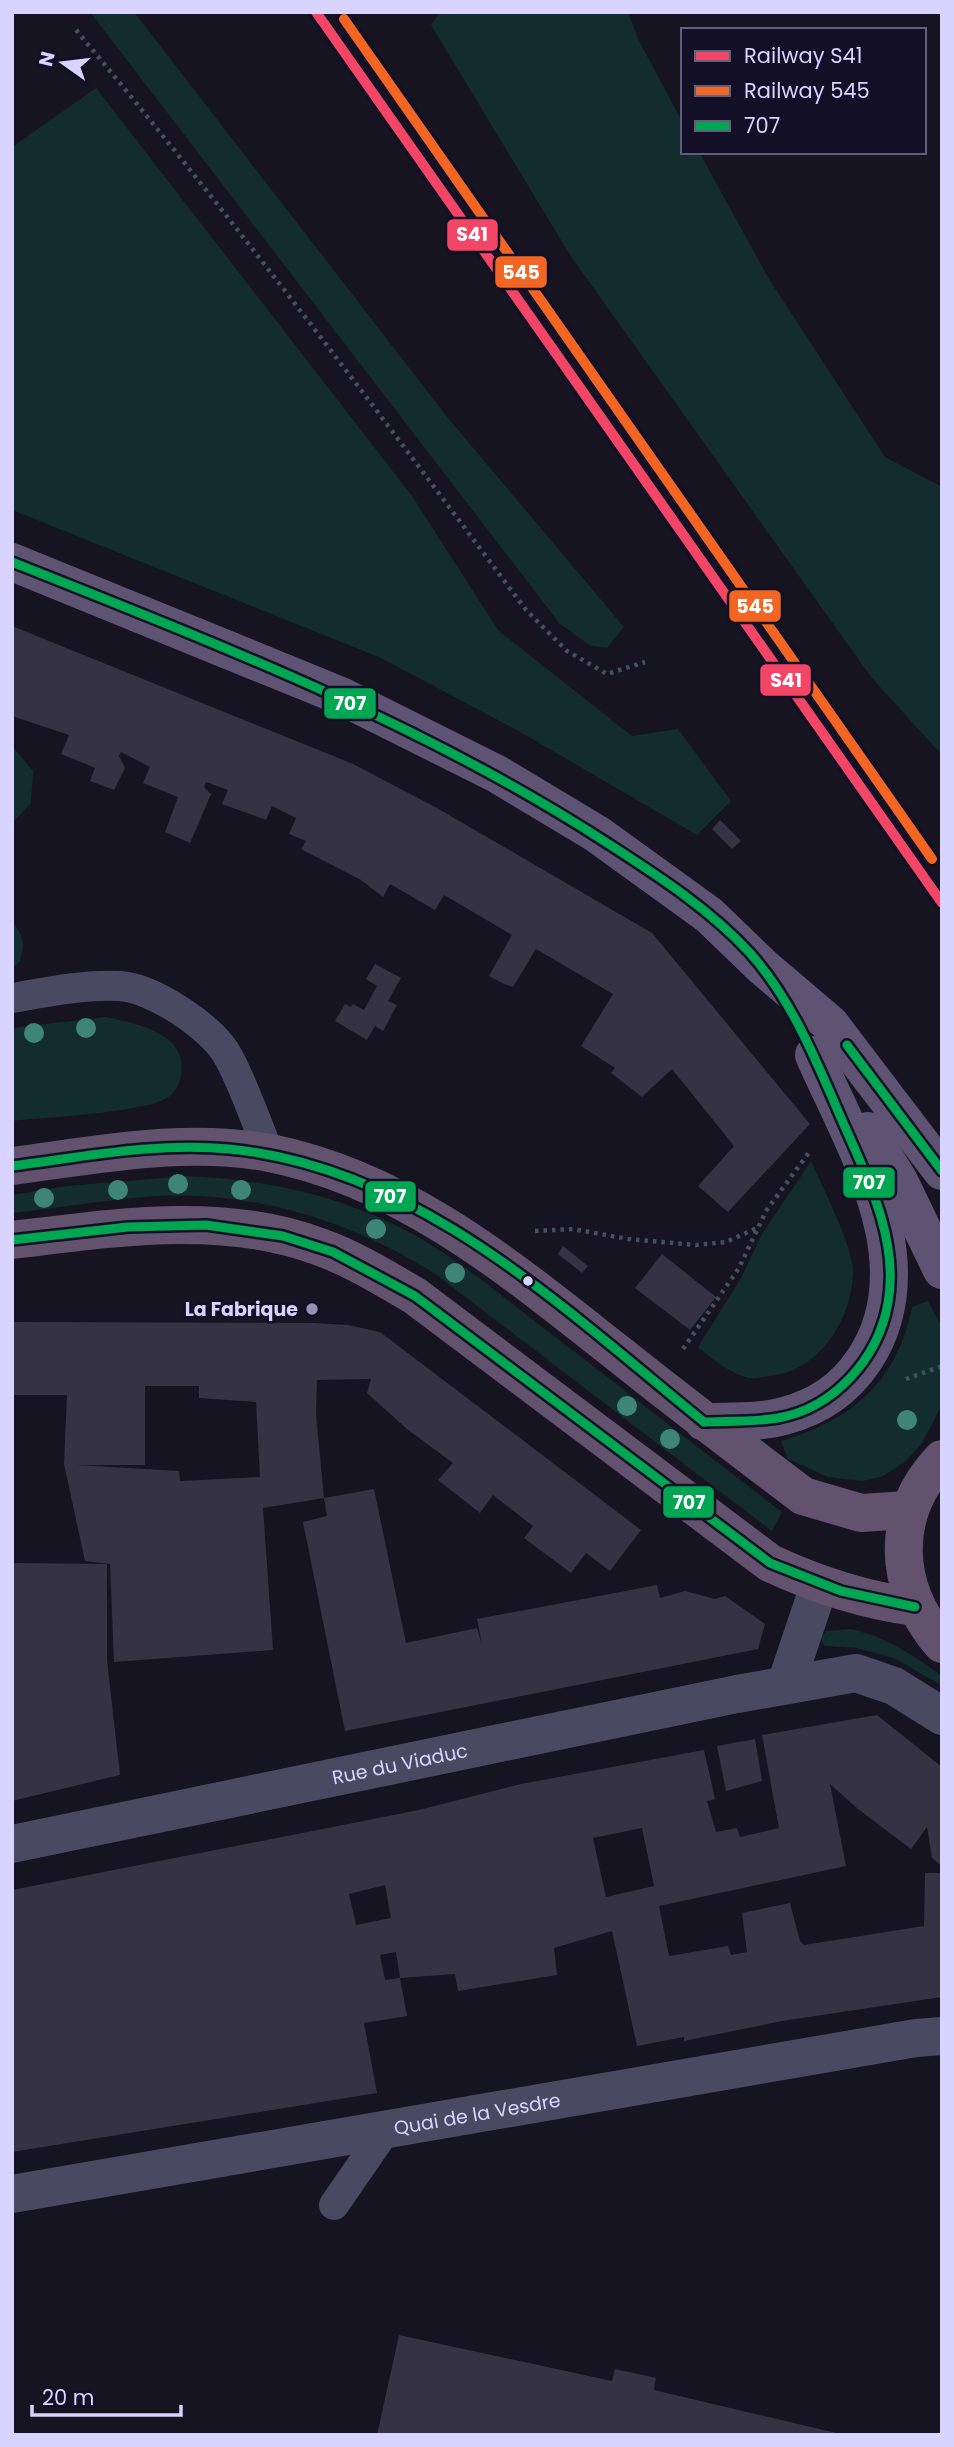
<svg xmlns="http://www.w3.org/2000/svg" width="954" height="2447" viewBox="0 0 954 2447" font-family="Poppins,sans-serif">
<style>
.green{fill:#132c2d}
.building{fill:#343243;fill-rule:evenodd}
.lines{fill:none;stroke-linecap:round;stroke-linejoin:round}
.path{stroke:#44505f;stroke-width:4.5;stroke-dasharray:3.5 5;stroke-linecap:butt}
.service{stroke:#4a4962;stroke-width:30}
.minor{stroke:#4a4962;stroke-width:38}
.primary{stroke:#5e5373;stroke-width:38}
.trunk{stroke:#62526e;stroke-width:38}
.bus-1-casing{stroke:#130f26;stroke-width:14}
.bus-1{stroke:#00a651;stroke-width:9}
.rail-1-casing{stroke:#130f26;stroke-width:16}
.rail-2-casing{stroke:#130f26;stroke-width:16}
.rail-1{stroke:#f34667;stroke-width:10}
.rail-2{stroke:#f26522;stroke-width:10}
.tree{fill:#3e8478}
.bus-dot{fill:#d9d4ff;stroke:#130f26;stroke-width:2.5}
.poi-dot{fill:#9591b1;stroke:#130f26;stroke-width:2.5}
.labels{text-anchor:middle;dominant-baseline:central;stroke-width:5;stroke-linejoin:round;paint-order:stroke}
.poi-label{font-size:19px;font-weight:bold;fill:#d9d4ff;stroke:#130f26;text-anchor:end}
.street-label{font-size:19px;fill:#d9d4ff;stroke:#130f26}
.line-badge{stroke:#130f26;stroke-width:2.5}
.badge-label{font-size:19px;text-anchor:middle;font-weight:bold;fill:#fff}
</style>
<rect width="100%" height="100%" fill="#161421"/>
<!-- green -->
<g class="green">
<polygon points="90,12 134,12 448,418 624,627 607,648 591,646 560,624"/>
<polygon points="440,12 628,12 638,39 683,123 683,152 699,152 769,279 885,457 942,487 942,755 871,677 570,255 431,25"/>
<polygon points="96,88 412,496 498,630 632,736 678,729 731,801 697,835 522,733 381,658 12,510 12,147"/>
<polygon points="12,746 33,771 31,803 12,823"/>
<path d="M 12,922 C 25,936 25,946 19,963 L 12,967 Z"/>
<path d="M 106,1017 C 129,1022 176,1030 181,1060 C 183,1074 180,1090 167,1098 C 141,1113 47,1117 12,1121 L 12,1028 Z"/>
<path d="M 811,1161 C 822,1186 853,1246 853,1272 C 852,1320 819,1371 770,1376 C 763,1377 754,1379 748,1378 C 730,1373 712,1359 698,1347 L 741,1278 L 762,1234 Z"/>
<path d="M 187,1176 C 257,1179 330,1193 393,1224 C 448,1250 498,1293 546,1330 C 625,1390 703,1452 782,1512 L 772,1531 L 434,1273 C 350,1221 255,1191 156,1196 C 108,1199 60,1208 12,1213 L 12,1195 L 67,1186 Z"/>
<path d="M 928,1301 L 942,1327 L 942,1405 L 922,1443 L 906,1461 L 883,1476 L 863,1481 L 828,1477 L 788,1459 L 781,1441 C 852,1420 897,1382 912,1307 Z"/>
<path d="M 850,1629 C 885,1636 913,1655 942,1676 L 942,1686 L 894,1658 L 857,1648 L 824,1646 L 821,1638 L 826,1631 Z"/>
</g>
<!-- building -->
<g class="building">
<polygon points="12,626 353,764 437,808 652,933 810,1124 728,1212 698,1186 734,1146 672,1069 642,1097 611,1073 615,1068 581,1046 613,994 536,949 513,987 504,984 489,976 512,935 444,895 435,910 390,884 383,897 361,880 301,849 306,841 289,834 296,818 272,806 266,820 222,804 228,790 206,782 204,787 211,794 190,843 165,832 178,797 143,783 150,767 121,752 119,756 125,768 114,790 90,781 95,768 61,754 69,735 12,716"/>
<polygon points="720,820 741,841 732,849 712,829"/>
<polygon points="375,964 401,978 388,1001 397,1005 383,1031 375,1026 367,1040 335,1021 345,1004 351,1007 353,1004 364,1010 377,986 366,979"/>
<polygon points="563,1246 588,1266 582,1273 558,1254"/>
<polygon points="662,1254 716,1297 690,1330 635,1288"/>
<path d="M 12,1322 L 314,1323 L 348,1325 L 380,1332 L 641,1530 L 610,1571 L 586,1553 L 571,1573 L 524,1538 L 533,1526 L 493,1495 L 480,1513 L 438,1480 L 453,1463 L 407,1429 L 367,1393 L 371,1379 L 317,1380 L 316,1414 L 324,1498 L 263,1508 L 273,1650 L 114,1662 L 110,1564 L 85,1561 L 64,1464 L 67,1395 L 12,1395 ZM 145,1386 L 199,1386 L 199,1398 L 256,1402 L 260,1477 L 180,1481 L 179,1471 L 77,1465 L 145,1465 Z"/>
<polygon points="374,1489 406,1643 477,1628 482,1645 477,1619 657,1585 660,1598 685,1591 715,1599 725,1596 765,1624 758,1649 345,1731 303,1522 327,1516 324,1498"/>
<polygon points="12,1563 107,1564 107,1660 120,1775 12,1801"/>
<path d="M 877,1715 L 942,1767 L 942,1866 L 932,1858 L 927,1827 L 911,1849 L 858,1809 L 830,1784 L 846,1866 L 659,1906 L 669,1956 L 728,1946 L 731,1955 L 747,1952 L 742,1913 L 790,1903 L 800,1941 L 804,1945 L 924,1926 L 925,1873 L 942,1873 L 942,1997 L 782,2021 L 684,2041 L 684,2037 L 637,2046 L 612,1931 L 554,1948 L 557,1975 L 458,1991 L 455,1974 L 400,1978 L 396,1952 L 380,1955 L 385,1980 L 400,1978 L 407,2016 L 364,2023 L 377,2093 L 12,2152 L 12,1890 L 419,1810 L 521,1784 L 704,1750 L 715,1799 L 707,1801 L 716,1832 L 737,1828 L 740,1837 L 779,1828 L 762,1735 ZM 642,1828 L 654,1886 L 606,1897 L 593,1838 ZM 385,1885 L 391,1918 L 356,1925 L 349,1894 Z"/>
<polygon points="755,1739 762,1781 726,1791 717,1746"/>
<polygon points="399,2335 612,2381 615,2369 656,2378 654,2390 845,2435 377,2435"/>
</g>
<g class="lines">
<!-- path -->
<g class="path">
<path d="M 76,30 C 233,218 380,414 526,610 L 567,651 L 607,674 L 645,662"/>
<polyline points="535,1231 573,1229 628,1239 696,1245 726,1242 757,1228"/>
<polyline points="683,1349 739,1268 766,1211 810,1151"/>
<polyline points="906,1379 942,1366"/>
</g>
<!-- service -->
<g class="service">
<path d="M 12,998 C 48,992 83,984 120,986 C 153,988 214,1028 229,1058 C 245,1088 256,1122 269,1153"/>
<polyline points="334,2205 385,2131"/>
</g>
<!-- minor -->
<g class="minor">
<polyline points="786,1684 819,1586"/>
<path id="s1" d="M 12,1844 L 737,1694 L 856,1673 L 894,1686 L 942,1716"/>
<path id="s2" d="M 12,2194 L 916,2038 L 942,2036"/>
</g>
<!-- primary -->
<g class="primary">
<polyline points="12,562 341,696 497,774 597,834 709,915 763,967 830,1024 942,1171"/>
<polyline points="868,1131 899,1181 942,1270"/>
<path d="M 704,1422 C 730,1421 759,1423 784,1416 C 818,1407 844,1390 864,1360 C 928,1264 854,1146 814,1055"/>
</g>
<!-- trunk -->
<g class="trunk">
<path d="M 12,1166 C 97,1155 185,1137 270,1153 C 406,1180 513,1271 619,1354 C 680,1403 741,1449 803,1496 L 861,1513 L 908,1510"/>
<path d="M 12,1240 C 113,1228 222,1210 320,1247 C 354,1259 384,1278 415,1296 L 770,1563 C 817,1585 863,1600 915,1607"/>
<path d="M 942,1459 C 889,1514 893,1588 942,1644"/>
</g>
<defs>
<g id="bus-1">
<path d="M 12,562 C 215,643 420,722 604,841 C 655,874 709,908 750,953 C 794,1002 819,1068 845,1127 C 869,1181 899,1242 888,1303 C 878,1359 834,1408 778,1418 C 754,1422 728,1421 704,1422"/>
<polyline points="847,1045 942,1171"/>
<path d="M 12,1166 C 83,1157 157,1142 229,1149 C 418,1167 563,1308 704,1422"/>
<polyline points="12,1240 128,1227 206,1225 283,1236 333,1252 415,1296 770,1563 841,1591 915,1607"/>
</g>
</defs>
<!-- bus-1 casing -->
<use href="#bus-1" class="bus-1-casing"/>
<!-- bus-1 -->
<use href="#bus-1" class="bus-1"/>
<defs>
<polyline id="rail-1" points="316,12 942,903"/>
<polyline id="rail-2" points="344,19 932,859"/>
</defs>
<!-- rail-1 casing -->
<use href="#rail-1" class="rail-1-casing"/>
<!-- rail-2 casing -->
<use href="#rail-2" class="rail-2-casing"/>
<!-- rail-1 -->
<use href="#rail-1" class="rail-1"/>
<!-- rail-2 -->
<use href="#rail-2" class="rail-2"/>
</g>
<!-- trees -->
<g class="tree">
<circle cx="86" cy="1028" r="10"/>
<circle cx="34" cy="1033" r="10"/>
<circle cx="178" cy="1184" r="10"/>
<circle cx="118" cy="1190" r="10"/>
<circle cx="241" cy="1190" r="10"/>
<circle cx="44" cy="1198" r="10"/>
<circle cx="376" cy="1229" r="10"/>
<circle cx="455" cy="1273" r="10"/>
<circle cx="627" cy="1406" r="10"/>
<circle cx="907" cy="1420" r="10"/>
<circle cx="670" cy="1439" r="10"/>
</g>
<!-- markers -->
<circle class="bus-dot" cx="528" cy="1281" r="6"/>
<circle class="poi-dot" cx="312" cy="1309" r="7"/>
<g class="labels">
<!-- poi labels -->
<g class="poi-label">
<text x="298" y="1309">La Fabrique</text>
</g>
<!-- street labels -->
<g class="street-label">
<text stroke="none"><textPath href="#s1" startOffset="396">Rue du Viaduc</textPath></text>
<text stroke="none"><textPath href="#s2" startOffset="472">Quai de la Vesdre</textPath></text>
</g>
</g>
<g class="line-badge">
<rect x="446" y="218" width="53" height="34" rx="7" fill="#f34667"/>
<rect x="494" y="255" width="54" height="34" rx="7" fill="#f26522"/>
<rect x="728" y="589" width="54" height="34" rx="7" fill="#f26522"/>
<rect x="759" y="663" width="53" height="34" rx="7" fill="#f34667"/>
<rect x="323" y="687" width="54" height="33" rx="7" fill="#00a651"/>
<rect x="842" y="1166" width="54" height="33" rx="7" fill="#00a651"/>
<rect x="364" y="1180" width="53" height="33" rx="7" fill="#00a651"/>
<rect x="662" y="1485" width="53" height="34" rx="7" fill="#00a651"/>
</g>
<g class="badge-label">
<text x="472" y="241">S41</text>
<text x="521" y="279">545</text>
<text x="755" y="613">545</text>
<text x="786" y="687">S41</text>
<text x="350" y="710">707</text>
<text x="869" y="1189">707</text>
<text x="390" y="1203">707</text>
<text x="689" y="1509">707</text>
</g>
<!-- border -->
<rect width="954" height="2447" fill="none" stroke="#d9d4ff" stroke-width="28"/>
<!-- legend -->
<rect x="681" y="28" width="245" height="126" fill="#130f26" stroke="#625e7d" stroke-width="2"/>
<rect x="695" y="51" width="35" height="10" fill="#f34667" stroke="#625e7d" stroke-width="2"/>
<text x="744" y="63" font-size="21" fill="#d9d4ff">Railway S41</text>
<rect x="695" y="86" width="35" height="10" fill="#f26522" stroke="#625e7d" stroke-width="2"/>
<text x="744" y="98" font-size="21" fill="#d9d4ff">Railway 545</text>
<rect x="695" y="121" width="35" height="10" fill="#00a651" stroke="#625e7d" stroke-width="2"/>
<text x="744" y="133" font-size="21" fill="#d9d4ff">707</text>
<!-- north arrow -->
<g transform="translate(63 63) rotate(284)" stroke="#130f26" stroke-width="5" paint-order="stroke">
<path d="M0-5L12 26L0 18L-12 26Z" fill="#d9d4ff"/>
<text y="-10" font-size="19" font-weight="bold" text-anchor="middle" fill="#d9d4ff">N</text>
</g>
<!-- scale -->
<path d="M32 2405v10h149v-10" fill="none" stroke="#d9d4ff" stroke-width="3.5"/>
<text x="42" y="2405" font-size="21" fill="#d9d4ff" stroke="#130f26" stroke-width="5" paint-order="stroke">20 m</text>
</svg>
